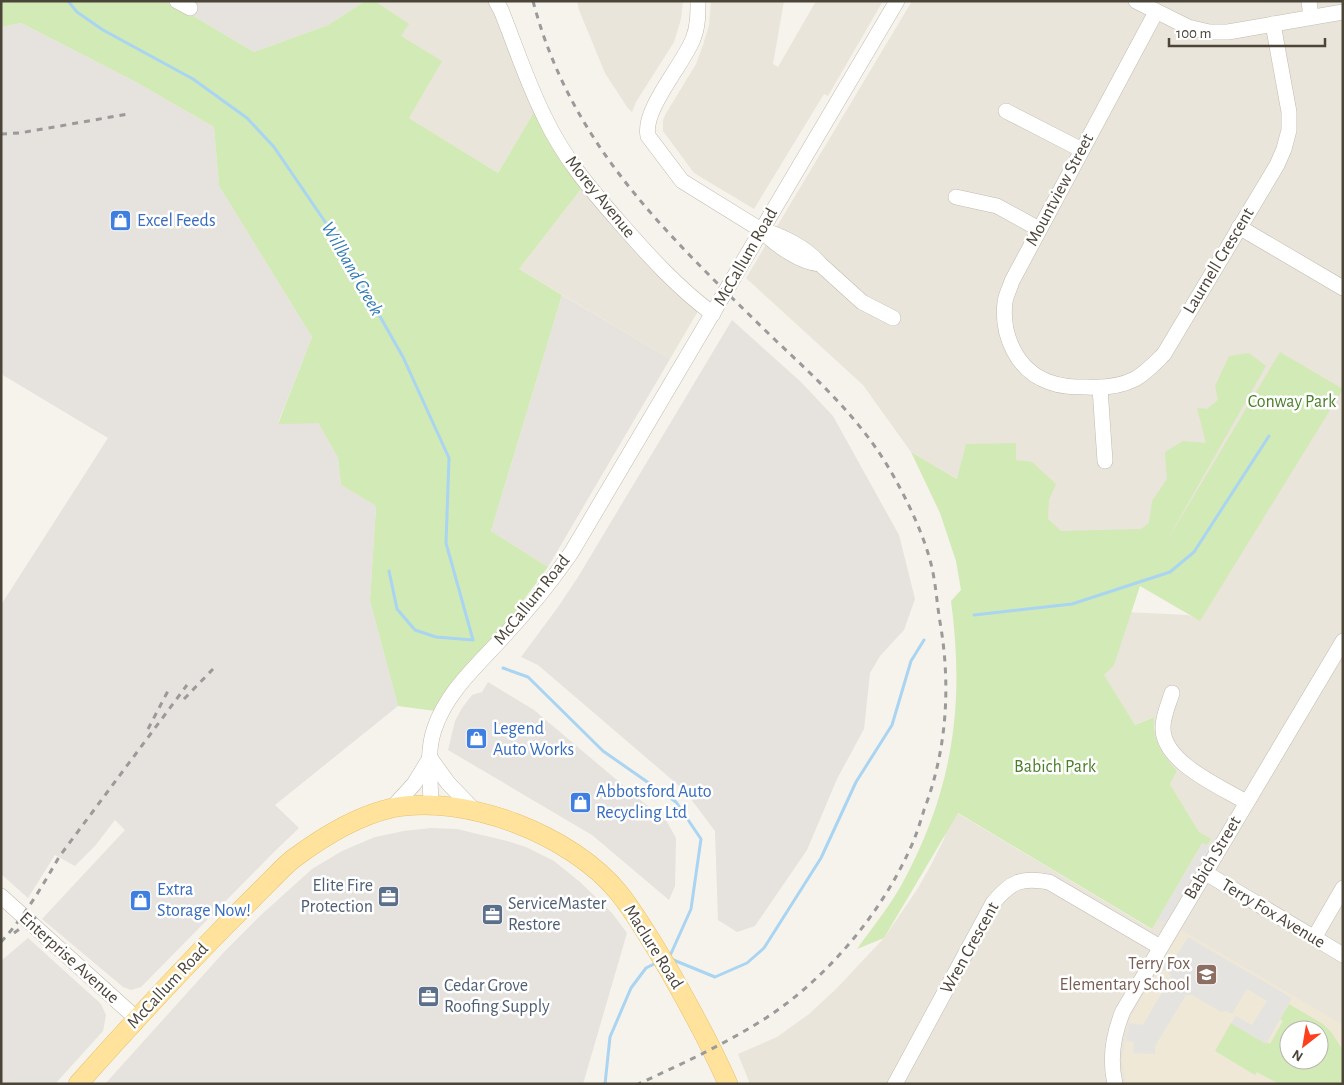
<svg xmlns="http://www.w3.org/2000/svg" width="1344" height="1085" viewBox="0 0 1344 1085" font-family="'Alegreya Sans',sans-serif">
<style>
.residential{fill:#eae5da;fill-rule:evenodd}
.industrial{fill:#e6e2dd}
.education{fill:#efe8d6;fill-rule:evenodd}
.green{fill:#d2eab5;fill-rule:evenodd}
.parking{fill:#e5e3e0}
.lines{fill:none;stroke-linecap:round;stroke-linejoin:round}
.stream{stroke:#a9d4f2;stroke-width:3}
.minor-casing{stroke:#c2bbae;stroke-width:16}
.major-casing{stroke:#e6c16a;stroke-width:20}
.minor{stroke:#fff;stroke-width:15}
.major{stroke:#ffe39c;stroke-width:19}
.rail{stroke:#9a9a9a;stroke-width:3;stroke-dasharray:6 6;stroke-linecap:butt}
.labels{text-anchor:middle;dominant-baseline:central;stroke-width:5;stroke-linejoin:round;paint-order:stroke}
.street-label{font-size:18px;fill:#4b4439;stroke:#fff}
.shop-label{font-size:18px;fill:#366cbe;stroke:#fff;text-anchor:start}
.park-label{font-size:18px;fill:#4a7f2a;stroke:#fff}
.service-label{font-size:18px;fill:#4e5e75;stroke:#fff;text-anchor:start}
.education-label{font-size:18px;fill:#785e54;stroke:#fff;text-anchor:end}
.water-label{font-size:19px;font-style:italic;fill:#2e7ab2;stroke:#fff}
</style>
<rect width="100%" height="100%" fill="#f6f3ec"/>
<!-- residential -->
<g class="residential">
<polygon points="375,1 492,1 537,107 498,173 409,118 401,35 408,24"/>
<polygon points="577,1 683,1 681,19 674,42 636,102 632,112 627,107 605,73 579,10"/>
<polygon points="711,1 784,1 773,64 778,67 816,1 883,1 828,96 824,94 754,209 694,173 663,131 663,120 665,115 696,64 703,45 709,25"/>
<path d="M 912,1 L 1343,1 L 1343,1084 L 750,1084 L 738,1054 L 777,1037 L 809,1014 L 836,989 L 884,938 L 918,888 L 931,865 L 944,839 L 952,810 L 1151,929 L 1199,832 L 1170,784 L 1177,771 L 1166,759 L 1157,744 L 1153,731 L 1153,717 L 1135,725 L 1102,673 L 1125,612 L 1188,615 L 1200,620 L 911,452 L 863,385 L 746,278 ZM 1289,1030 L 1319,1030 L 1319,1060 L 1289,1060 Z"/>
<polygon points="581,189 627,239 698,311 670,359 519,269"/>
</g>
<!-- industrial -->
<g class="industrial">
<polygon points="168,1 365,1 328,25 254,52"/>
<polygon points="21,23 134,81 214,127 219,186 312,337 278,423 318,423 338,458 341,485 376,506 370,601 398,706 275,805 299,828 275,851 141,987 131,990 123,987 42,919 125,830 115,820 95,846 75,866 55,855 28,898 1,874 1,605 108,438 1,374 1,27"/>
<polygon points="562,295 670,359 548,567 491,531"/>
<polygon points="732,320 801,382 833,416 899,535 915,599 904,630 880,656 870,673 864,729 837,779 807,850 755,926 737,932 718,920 715,831 684,790 538,665 521,657 558,607 578,577"/>
<polygon points="488,682 534,710 644,803 666,820 676,838 675,886 669,900 592,835 448,750 455,721 462,708 472,695 482,692"/>
<polygon points="431,828 457,829 507,841 526,847 554,861 580,882 612,913 627,933 583,1084 105,1084 224,952 261,915 312,869 342,851 375,837 404,831"/>
<polygon points="28,938 101,1004 106,1015 103,1031 55,1084 1,1084 1,961"/>
</g>
<!-- education -->
<path class="education" d="M 1181,930 L 1343,1025 L 1343,1084 L 1126,1084 L 1122,1059 L 1130,1018 ZM 1289,1030 L 1319,1030 L 1319,1060 L 1289,1060 Z"/>
<!-- green -->
<g class="green">
<polygon points="1,1 168,1 254,52 328,25 365,1 375,1 409,24 401,36 442,61 409,118 498,173 537,107 581,189 519,269 562,295 491,531 548,567 500,632 435,711 398,706 370,601 376,506 341,485 338,458 318,423 278,424 312,337 219,186 214,127 134,81 21,23 1,27"/>
<path d="M 1280,352 L 1343,389 L 1200,621 L 1140,586 L 1114,665 L 1104,675 L 1135,725 L 1154,717 C 1152,741 1162,754 1177,771 L 1170,784 L 1199,832 L 1211,839 L 1207,845 L 1202,843 L 1152,929 L 958,813 L 884,938 L 857,949 C 872,928 889,907 902,884 C 953,790 965,705 951,601 L 961,590 L 956,561 L 940,513 L 911,452 L 957,479 L 966,444 L 1016,443 L 1016,460 L 1032,462 L 1056,484 L 1049,500 L 1048,519 L 1061,531 L 1141,529 L 1149,523 L 1152,501 L 1167,479 L 1165,452 L 1183,441 L 1206,443 L 1197,408 L 1207,409 L 1218,400 L 1215,386 L 1229,356 L 1249,353 L 1266,366 L 1162,549 Z"/>
<path d="M 1289,1004 L 1323,1024 L 1331,1032 L 1343,1050 L 1343,1084 L 1279,1084 L 1257,1072 L 1255,1075 L 1215,1051 L 1231,1023 L 1265,1043 L 1267,1042 L 1270,1044 L 1283,1021 L 1280,1019 ZM 1289,1030 L 1319,1030 L 1319,1060 L 1289,1060 Z"/>
</g>
<!-- parking -->
<g class="parking">
<polygon points="1203,843 1211,847 1167,922 1157,921"/>
<polygon points="1188,937 1292,998 1266,1044 1231,1023 1236,1016 1252,1025 1267,1001 1247,989 1232,1014 1227,1011 1221,1012 1192,995 1186,995 1155,1046 1155,1054 1133,1053 1134,1042 1126,1041 1129,1023 1143,1025 1172,975 1160,968 1168,955 1175,958"/>
</g>
<g class="lines">
<!-- stream -->
<g class="stream">
<polyline points="68,1 77,12 103,30 193,79 247,118 274,147 332,232 403,357 449,458 446,543 473,640 436,637 415,630 397,609 389,571"/>
<polyline points="974,615 1072,604 1170,572 1194,552 1269,436"/>
<polyline points="503,668 528,677 603,751 676,802 701,839 691,909 669,958"/>
<polyline points="671,959 715,977 747,963 764,948 821,858 856,782 892,725 911,661 924,640"/>
<polyline points="605,1084 610,1037 631,988 646,968 656,963"/>
</g>
<defs>
<g id="minor">
<polyline points="177,1 190,8"/>
<path d="M 496,1 L 501,10 C 515,45 527,82 544,116 C 563,157 591,190 621,224 C 649,256 678,288 713,314"/>
<path d="M 698,1 C 698,14 698,27 693,39 C 683,65 642,110 648,136 L 682,181 L 761,230 C 774,244 801,263 820,264 C 808,249 780,234 761,230"/>
<polyline points="1136,1 1188,27 1209,32 1228,32 1343,12"/>
<polyline points="1309,1 1311,17"/>
<path d="M 1156,12 L 1012,281 C 1010,288 1006,295 1005,302 C 1001,335 1017,371 1049,382 C 1062,387 1074,387 1087,387 C 1103,388 1121,386 1135,379 C 1147,372 1155,363 1164,354 L 1277,165 L 1284,149 L 1289,130 L 1289,112 L 1273,24"/>
<polyline points="1006,111 1082,150"/>
<polyline points="956,197 997,206 1039,229"/>
<polyline points="1239,227 1343,288"/>
<polyline points="820,264 862,302 893,318"/>
<polyline points="1100,388 1105,461"/>
<path d="M 1172,693 C 1169,703 1163,716 1163,727 C 1162,762 1219,786 1246,802"/>
<polyline points="430,758 448,783 474,810"/>
<path d="M 431,806 C 431,782 426,754 434,730 C 446,692 478,665 504,636 C 528,610 551,582 571,553 L 897,1"/>
<polyline points="392,808 414,784 430,758"/>
<polyline points="1204,872 1343,955"/>
<polyline points="1,896 137,1019"/>
<polyline points="1314,938 1343,888"/>
<path d="M 895,1084 L 993,903 C 1011,881 1022,877 1049,882 L 1160,947"/>
<path d="M 1115,1084 C 1109,1058 1113,1035 1123,1011 L 1343,641"/>
</g>
<path id="major" d="M 78,1084 C 126,1030 175,977 225,926 C 240,911 255,896 270,881 C 277,874 284,866 293,859 C 321,838 356,816 392,808 C 465,793 572,835 619,893 C 638,917 654,945 670,972 C 691,1009 711,1045 728,1084"/>
</defs>
<!-- minor casing -->
<use href="#minor" class="minor-casing"/>
<!-- major casing -->
<use href="#major" class="major-casing"/>
<!-- minor -->
<use href="#minor" class="minor"/>
<!-- major -->
<use href="#major" class="major"/>
<!-- rail -->
<g class="rail">
<path d="M 533,1 C 571,146 668,235 771,336 C 809,372 848,407 878,451 C 899,482 924,532 932,568 C 936,586 937,604 940,622 C 951,685 947,750 924,810 C 920,823 916,836 910,849 C 880,915 827,978 766,1018 C 725,1044 682,1064 638,1084"/>
<polyline points="1,134 20,133 128,114"/>
<polyline points="184,699 213,669"/>
<polyline points="148,729 169,689"/>
<polyline points="14,933 36,917"/>
<path d="M 1,942 C 24,917 42,887 59,857 L 187,685"/>
</g>
</g>
<!-- icons -->
<defs>
<symbol id="shop-square" viewBox="-11 -11 22 22"><rect x="-9" y="-9" width="18" height="18" rx="4" fill="#3f7fe0" stroke="#fff"/><path d="M-5-2.5h2.3a2.7 3.5 0 0 1 5.4 0H5L5.5 6h-11ZM-1.5-2.5h3a1.5 2.3 0 0 0-3 0Z" fill="#fff"/></symbol>
<symbol id="office-square" viewBox="-11 -11 22 22"><rect x="-9" y="-9" width="18" height="18" rx="4" fill="#5c6f8a" stroke="#fff"/><path d="M-6-3h4V-5.5h4V-3h4V5H-6ZM-1-4.5V-3h2v-1.5ZM-6 0V1H6V0Z" fill="#fff"/></symbol>
<symbol id="school-square" viewBox="-11 -11 22 22"><rect x="-9" y="-9" width="18" height="18" rx="4" fill="#8d6e63" stroke="#fff"/><path d="M0-5L7-2L0 1L-7-2ZM-4 1L0 2.5L4 1V4Q0 6-4 4Z" fill="#fff"/></symbol>
</defs>
<g fill-rule="evenodd">
<use href="#shop-square" x="108" y="208" width="25" height="25"/>
<use href="#shop-square" x="464" y="726" width="25" height="25"/>
<use href="#shop-square" x="568" y="790" width="25" height="25"/>
<use href="#office-square" x="376" y="884" width="25" height="25"/>
<use href="#shop-square" x="128" y="888" width="25" height="25"/>
<use href="#office-square" x="480" y="902" width="25" height="25"/>
<use href="#school-square" x="1194" y="962" width="25" height="25"/>
<use href="#office-square" x="416" y="984" width="25" height="25"/>
</g>
<g class="labels">
<!-- street labels -->
<g class="street-label">
<text transform="translate(1060 190) rotate(-62)">Mountview Street</text>
<text transform="translate(600 197) rotate(51)">Morey Avenue</text>
<text transform="translate(746 257) rotate(-60)">McCallum Road</text>
<text transform="translate(1219 261) rotate(-59)">Laurnell Crescent</text>
<text transform="translate(532 600) rotate(-51)">McCallum Road</text>
<text transform="translate(1213 858) rotate(-59)">Babich Street</text>
<text transform="translate(1273 914) rotate(31)">Terry Fox Avenue</text>
<text transform="translate(653 947) rotate(58)">Maclure Road</text>
<text transform="translate(970 948) rotate(-61)">Wren Crescent</text>
<text transform="translate(69 958) rotate(42)">Enterprise Avenue</text>
<text transform="translate(168 986) rotate(-47)">McCallum Road</text>
</g>
<!-- shop labels -->
<g class="shop-label">
<text x="137" y="221">Excel Feeds</text>
<text x="493" y="729">Legend<tspan x="493" dy="21">Auto Works</tspan></text>
<text x="596" y="792">Abbotsford Auto<tspan x="596" dy="21">Recycling Ltd</tspan></text>
<text x="157" y="890">Extra<tspan x="157" dy="21">Storage Now!</tspan></text>
</g>
<!-- park labels -->
<g class="park-label">
<text x="1292" y="402">Conway Park</text>
<text x="1055" y="767">Babich Park</text>
</g>
<!-- service labels -->
<g class="service-label">
<text x="373" y="886" text-anchor="end">Elite Fire<tspan x="373" dy="21">Protection</tspan></text>
<text x="508" y="904">ServiceMaster<tspan x="508" dy="21">Restore</tspan></text>
<text x="444" y="986">Cedar Grove<tspan x="444" dy="21">Roofing Supply</tspan></text>
</g>
<!-- education labels -->
<g class="education-label">
<text x="1190" y="964">Terry Fox<tspan x="1190" dy="21">Elementary School</tspan></text>
</g>
<!-- water labels -->
<g class="water-label">
<text transform="translate(352 269) rotate(60)">Willband Creek</text>
</g>
</g>
<!-- border -->
<rect width="1344" height="1085" fill="none" stroke="#4b4439" stroke-width="5"/>
<!-- north arrow -->
<g transform="translate(1304 1045) rotate(211)"><circle r="24" fill="#ffffff" stroke="#b7b4b0"/>
<path d="M0-4L9 19L0 12L-9 19Z" fill="#fc3f1d"/>
<text y="-8" font-size="14" font-weight="bold" text-anchor="middle" fill="#4b4439">N</text>
</g>
<!-- scale -->
<path d="M1169 38v8h156v-8" fill="none" stroke="#4b4439" stroke-width="2.5"/>
<text x="1176" y="38" font-size="15" fill="#4b4439" stroke="#ffffff" stroke-width="4" paint-order="stroke">100 m</text>
</svg>
